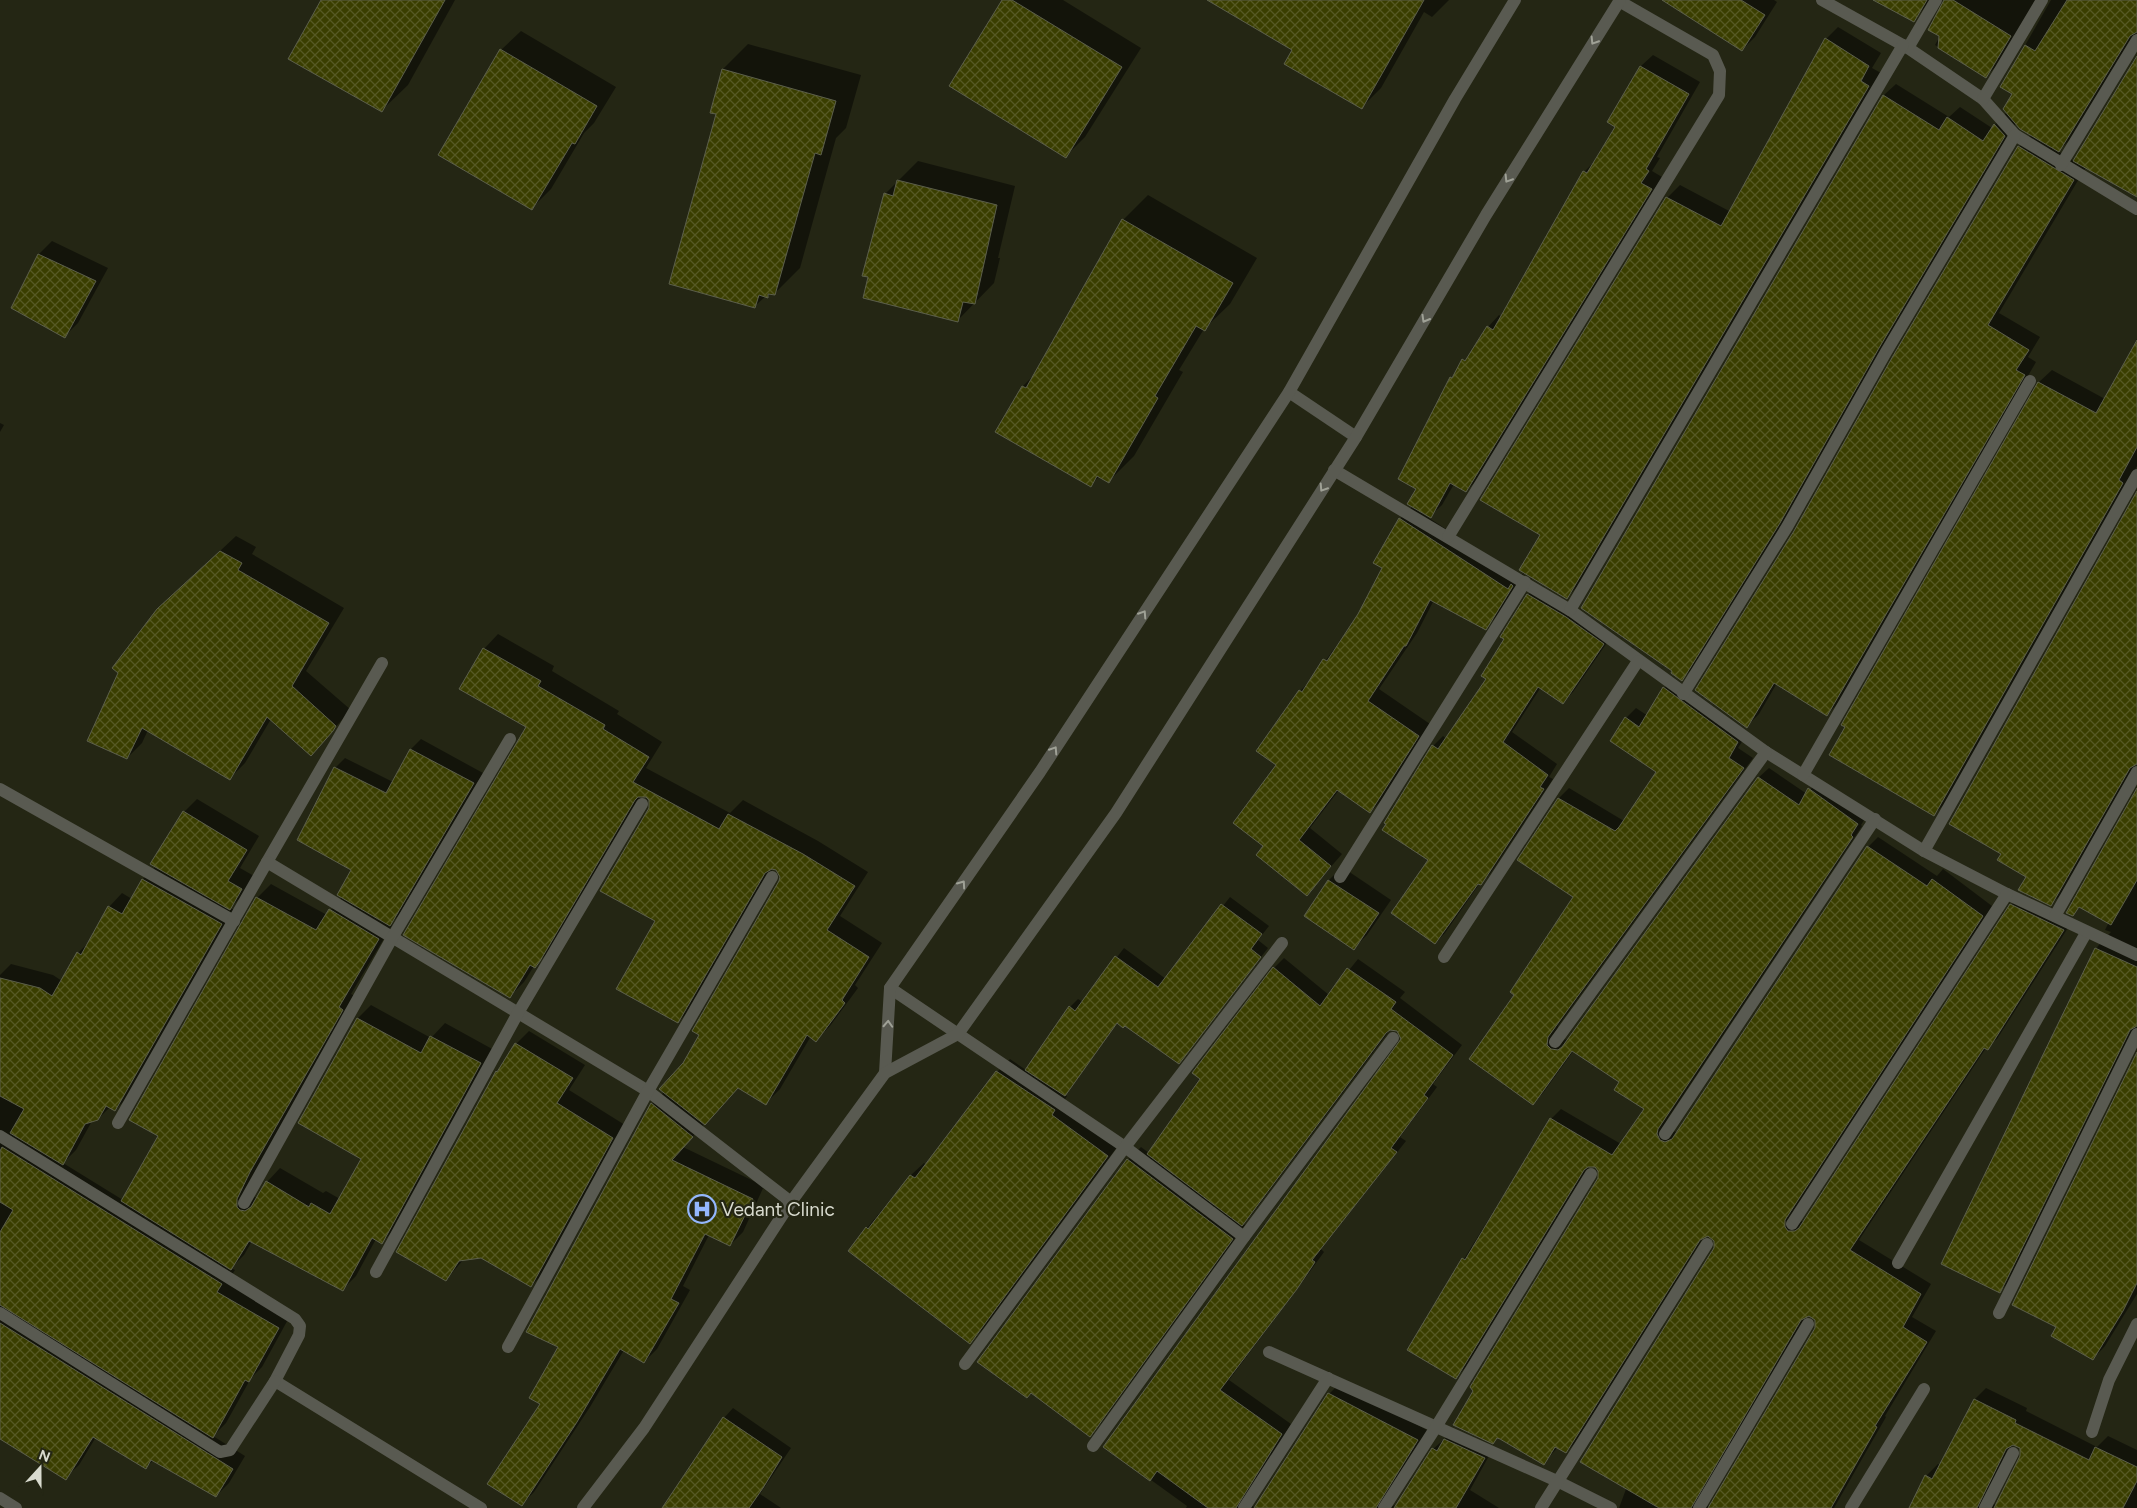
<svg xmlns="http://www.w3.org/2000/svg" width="2137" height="1508" viewBox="0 0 2137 1508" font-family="Figtree,sans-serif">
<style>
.shadow{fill:#0007;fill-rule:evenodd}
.building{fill:url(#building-cross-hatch);stroke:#5c5f4b}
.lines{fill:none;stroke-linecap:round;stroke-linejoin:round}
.service{stroke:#595a51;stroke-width:12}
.minor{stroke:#595a51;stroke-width:12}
.tertiary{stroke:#595a51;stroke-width:12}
.oneway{stroke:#9fa196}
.labels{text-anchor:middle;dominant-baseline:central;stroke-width:4.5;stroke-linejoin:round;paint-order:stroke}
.poi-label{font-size:19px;fill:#d9dbcf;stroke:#242614;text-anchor:start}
</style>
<defs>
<pattern id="building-cross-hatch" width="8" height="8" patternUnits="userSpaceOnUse" patternTransform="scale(1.25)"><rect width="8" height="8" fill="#3a3e00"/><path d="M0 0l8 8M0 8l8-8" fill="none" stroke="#565924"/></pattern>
</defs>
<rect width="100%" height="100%" fill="#242614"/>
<!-- shadow -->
<g class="shadow">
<polygon points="323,0 455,0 408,85 382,110"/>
<polygon points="1004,0 1063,0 1141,48 1085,137 1066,156"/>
<polygon points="1210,0 1449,0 1432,17 1424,12 1381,88 1362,107 1294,49"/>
<polygon points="1689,0 1774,0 1777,2 1755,37 1742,50"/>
<polygon points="1876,0 1931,0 1913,21"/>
<polygon points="1944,0 2037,0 1999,64 1986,76 1935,45 1940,36"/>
<polygon points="2051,0 2137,0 2137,32 2072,138 2058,151 2074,161 2137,58 2137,189 2086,167 1999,313 2040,337 2028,357 2036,362 1839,702 1827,715 1777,683 1759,714 1747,726 1795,532 2019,147 2032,134 2016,123 1890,335 1791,510 1693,668 1682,679 1674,671 1582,607 1884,95 1896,84 1949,117 1960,107 1992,128 2007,112 2014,94 2002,86"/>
<polygon points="1838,27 1881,53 1872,68 1881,73 1579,585 1567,597 1525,572 1497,616 1485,628 1434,600 1417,633 1379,689 1430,724 1382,800 1370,812 1339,790 1310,828 1342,854 1307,894 1265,846 1278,765 1258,751 1300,691 1312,679 1359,615 1383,568 1400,519 1413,506 1451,378 1473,351 1488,327 1499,315 1502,317 1584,172 1596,160 1617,126 1609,122 1641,66 1653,55 1700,82 1657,157 1660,158 1652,171 1662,177 1478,479 1466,491 1454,484 1442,505 1430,516 1424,513 1423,514 1519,577 1525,572 1542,534 1667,198 1680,185 1731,212 1826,39"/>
<polygon points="521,31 616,87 594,123 584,133 551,189 532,208 501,50"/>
<polygon points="748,44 861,75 846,128 836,138 800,268 774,294 766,296 755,306 717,113 723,69"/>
<polygon points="918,161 1015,186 998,258 1000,258 994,283 958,320 885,194"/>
<polygon points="1148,195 1257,258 1230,304 1204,329 1179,370 1183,372 1134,456 1109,481 1100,476 1090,485 997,432 1023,386 1036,373 1123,220"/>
<polygon points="52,241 108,268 78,323 65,336 12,307 39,254"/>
<polygon points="2137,339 2137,466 1947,802 1934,814 1843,724 2039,382 2052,370 2105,399"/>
<polygon points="0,423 4,425 0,432"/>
<polygon points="2137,494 2137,763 2064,892 2051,904 2027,877"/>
<polygon points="236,536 256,547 252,554 344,608 306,671 351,710 311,754 271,719 245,763 230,778 148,730 142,743 127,758 174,594"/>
<polygon points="1538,585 1613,634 1573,692 1563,702 1541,687 1512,732 1557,764 1549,777 1553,779 1490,874 1480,883 1445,933 1435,943 1430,860 1433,746 1443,736 1447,739 1488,679 1528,595"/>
<polygon points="498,634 554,666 552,671 619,711 617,714 662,742 646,768 730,813 743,800 818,841 868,872 840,916 882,943 855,985 858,988 830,1026 816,1040 811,1036 780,1089 766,1103 738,1087 683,1147 764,1186 743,1232 730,1245 709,1235 683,1286 690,1290 657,1349 644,1362 624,1350 590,1407 534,1492 521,1505 541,1404 560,1347 652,1104 664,1092 701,1035 780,881 780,873 773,868 692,1008 678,1022 656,920 651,800 646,796 642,796 549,952 534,966 524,982 510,996 528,727 461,689 484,649"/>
<path d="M 1674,678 L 1748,732 L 1738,748 L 1753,758 L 1558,1026 L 1557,1034 L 1561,1039 L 1568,1040 L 1758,778 L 1769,768 L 1807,794 L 1819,779 L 1868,814 L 1861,825 L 1862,826 L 1668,1118 L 1666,1123 L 1670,1131 L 1678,1132 L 1868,847 L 1878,837 L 1937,876 L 1943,869 L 1992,906 L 1798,1221 L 1805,1222 L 2011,905 L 2021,895 L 2073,920 L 1997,1039 L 1986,1048 L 1859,1240 L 1931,1284 L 1912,1317 L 1936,1331 L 1885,1416 L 1886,1417 L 1834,1508 L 1619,1508 L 1715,1249 L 1716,1244 L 1713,1236 L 1705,1235 L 1576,1442 L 1566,1452 L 1558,1447 L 1543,1464 L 1498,1437 L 1493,1442 L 1599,1179 L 1600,1174 L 1596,1166 L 1590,1165 L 1466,1367 L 1456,1377 L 1408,1349 L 1551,1119 L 1561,1109 L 1621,1144 L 1646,1108 L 1621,1082 L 1574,1050 L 1543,1093 L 1533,1103 L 1516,995 L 1575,896 L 1519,859 L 1559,798 L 1569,788 L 1624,821 L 1658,771 L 1626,718 L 1636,708 L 1648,716 L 1664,688 ZM 1807,1316 L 1812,1316 L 1817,1320 L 1816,1328 L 1711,1507 L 1704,1505 L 1702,1493 Z"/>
<polygon points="421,739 483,773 399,915 390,924 392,925 351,994 355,996 253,1197 258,1198 267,1182 280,1168 323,1193 326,1191 340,1199 363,1158 300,1123 358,1018 371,1005 431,1038 445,1023 494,1050 395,1229 382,1242 376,1239 356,1276 343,1289 252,1241 244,1255 231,1268 235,1270 230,1278 291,1314 262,1367 251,1378 226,1423 213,1436 245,1456 229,1483 216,1496 154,1460 146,1467 96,1437 79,1465 65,1478 0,1438 0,975 11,964 53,975 62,981 78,953 91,940 109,907 122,893 132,899 143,879 156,866 184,812 197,799 259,836 240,868 254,876 243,895 230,908 235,910 128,1097 115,1110 110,1107 98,1119 92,1121 76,1150 63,1163 123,1200 160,1136 131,1119 257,898 271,884 327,915 343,896 353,869 299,839 335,768 345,758 393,782 411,749"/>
<polygon points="2137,791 2137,1027 2012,1279 1999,1292 1943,1264 2098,946 2111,932 2105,930 2109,922 2081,906 2073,914"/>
<polygon points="1342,867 1391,900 1367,935 1354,948 1306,916 1329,880"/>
<polygon points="1230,897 1269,926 1258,940 1268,948 1179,1062 1125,1024 1118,1022 1065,1095 1067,1096 1064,1101 1120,1143 983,1329 970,1342 867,1228 911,1175 924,1163 927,1165 997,1072 1010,1059 1026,1070 1070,1007 1078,999 1083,1002 1124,948 1166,979"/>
<polygon points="1284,958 1329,995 1358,959 1405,992 1400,998 1462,1045 1433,1084 1437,1087 1400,1137 1406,1141 1321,1249 1324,1252 1306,1277 1229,1380 1291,1424 1246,1501 1254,1507 1257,1505 1329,1394 1339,1384 1427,1430 1390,1505 1397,1506 1433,1449 1455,1430 1494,1447 1470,1490 1499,1508 1186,1508 1187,1506 1104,1446 1252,1243 1401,1043 1402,1034 1394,1029 1390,1030 1252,1214 1243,1224 1245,1225 1102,1422 1089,1435 1031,1392 979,1361 1128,1160 1141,1147 1149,1153 1274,968"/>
<polygon points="529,1031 585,1065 569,1090 625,1125 544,1273 531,1286 481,1257 464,1259 446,1280 497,1072 516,1044"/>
<polygon points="2137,1055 2137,1294 2105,1346 2093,1359 2058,1327"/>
<path d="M 1986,1388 L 2027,1408 L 2026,1411 L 2097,1447 L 2108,1436 L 2137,1450 L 2137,1508 L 1910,1508 L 1926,1476 L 1938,1464 L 1940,1465 L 1975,1399 ZM 2013,1445 L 2021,1448 L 2022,1457 L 1997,1505 L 1993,1504 L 1989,1492 Z"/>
<polygon points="733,1408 791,1448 760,1494 781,1508 662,1508 724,1418"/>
</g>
<!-- building -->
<g class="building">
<polygon points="321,0 445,0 382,112 288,59"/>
<polygon points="1002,0 1012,0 1122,67 1066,158 949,86"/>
<polygon points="1207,0 1424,0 1362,109 1284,64 1292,50"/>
<polygon points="1662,0 1741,0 1765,15 1742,51"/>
<polygon points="1873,0 1927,0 1914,22"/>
<polygon points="1944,0 1953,0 2011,36 1986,78 1938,48 1939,36 1928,30"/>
<polygon points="2067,0 2137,0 2137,32 2130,36 2059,152 2020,129 2003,109 2012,94 2000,87 2025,45 2035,51"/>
<polygon points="1825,38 1869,66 1861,81 1869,86 1567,599 1519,570 1540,535 1480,500 1666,197 1721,226"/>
<polygon points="500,49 597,106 575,144 572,143 532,210 438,155"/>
<polygon points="2137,56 2137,197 2073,161"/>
<polygon points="1640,66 1689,94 1646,169 1649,171 1641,183 1652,189 1466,492 1450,483 1431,518 1407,504 1416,489 1398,479 1450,377 1452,378 1462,359 1465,361 1487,326 1493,330 1583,171 1587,173 1615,127 1607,122"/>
<polygon points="722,69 836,101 821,155 815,153 775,295 768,294 768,298 759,295 755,308 669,284 716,114 710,113"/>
<polygon points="1883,95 1939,130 1947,117 1983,141 1994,124 2005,136 1879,348 1780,523 1682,681 1671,673 1672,671 1581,608"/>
<polygon points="2018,146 2074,180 1988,325 2029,350 2016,370 2025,375 1827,716 1774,683 1747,728 1695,690 1794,531 1893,356"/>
<polygon points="897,180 997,205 975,304 963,302 958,322 863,298 868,277 862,276 884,193 893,196"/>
<polygon points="1122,219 1233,283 1205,331 1196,326 1155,396 1158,398 1109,483 1097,476 1091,487 995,432 1022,386 1026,388"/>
<polygon points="38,254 96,281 65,338 11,308"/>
<polygon points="2137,340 2137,447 2119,480 2123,483 1934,816 1829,755 1845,727 1841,725 2038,382 2096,413"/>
<polygon points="2137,491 2137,764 2130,768 2051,906 2018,890 2026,877 1997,860 2001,854 1949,824"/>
<polygon points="1399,518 1508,589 1511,584 1513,586 1486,630 1430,600 1406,646 1404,646 1368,701 1419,736 1370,813 1337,790 1299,840 1331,866 1307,896 1256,855 1263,846 1233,823 1276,765 1256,751 1299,690 1302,692 1323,659 1327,661 1358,614 1382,568 1373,563"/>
<polygon points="220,551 242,563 238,570 329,623 292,686 336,726 333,731 311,756 267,717 230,780 142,728 127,759 87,741 118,673 112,668 157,609"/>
<polygon points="1527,594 1566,617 1604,644 1563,704 1538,687 1503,742 1548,775 1540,787 1544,789 1481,885 1478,884 1435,944 1391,913 1428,860 1382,830 1386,824 1384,823 1432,745 1438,749 1486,679 1481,676 1504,639 1500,637"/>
<polygon points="483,648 541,681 538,686 605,725 603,729 649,757 633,782 719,829 728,814 803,854 855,886 827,930 869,957 842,1000 845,1003 816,1042 807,1035 766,1105 738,1088 705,1125 659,1089 683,1063 699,1035 692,1031 779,881 780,877 776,870 772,869 765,873 678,1023 616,989 655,921 600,891 649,808 649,800 646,797 638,797 635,800 540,961 535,968 530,965 510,998 403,935 526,727 459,689"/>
<polygon points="1663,687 1738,742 1729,758 1744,768 1548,1037 1547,1045 1551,1049 1558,1050 1562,1047 1758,777 1799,805 1808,788 1858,824 1851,835 1853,837 1658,1129 1657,1134 1660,1140 1665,1142 1672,1139 1867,846 1927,886 1932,879 1983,916 1785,1220 1785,1227 1788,1231 1795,1231 1799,1228 2010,904 2064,930 1988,1050 1984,1048 1850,1250 1921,1294 1903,1327 1927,1342 1875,1426 1877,1427 1831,1508 1708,1508 1815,1328 1815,1320 1809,1316 1801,1320 1691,1508 1659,1508 1580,1462 1714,1248 1714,1241 1708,1236 1700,1240 1566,1453 1555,1447 1544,1465 1500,1439 1497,1438 1493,1444 1453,1425 1473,1391 1470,1387 1598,1178 1598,1171 1595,1167 1588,1167 1584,1170 1456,1379 1407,1350 1462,1258 1465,1260 1550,1118 1612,1155 1644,1109 1614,1090 1619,1082 1572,1051 1533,1105 1469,1059 1514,995 1510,992 1573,897 1517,860 1558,798 1615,831 1619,827 1656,772 1610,741 1625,717 1639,727"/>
<polygon points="410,749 474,783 390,926 337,895 351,870 297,840 334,767 386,793"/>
<polygon points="2137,788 2137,880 2111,925 2079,907 2073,916 2066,913"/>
<polygon points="183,811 247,850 228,881 242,889 230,910 150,864"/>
<polygon points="142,879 222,924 115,1111 106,1106 98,1120 85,1124 63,1165 10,1133 24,1109 0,1096 0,978 40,988 52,996 77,952 81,955 108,906 122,914"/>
<polygon points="1328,880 1379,913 1354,950 1304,916"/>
<polygon points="256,897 316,930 329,909 379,939 339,1007 343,1010 250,1172 237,1199 237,1207 240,1210 245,1211 251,1207 266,1181 309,1207 311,1203 330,1214 361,1159 298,1123 357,1018 421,1053 430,1036 481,1063 382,1244 372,1238 343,1291 249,1241 231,1270 121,1201 158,1136 129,1120"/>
<polygon points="1221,904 1262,934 1251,949 1261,957 1179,1064 1125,1026 1123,1028 1117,1023 1065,1096 1025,1070 1069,1006 1075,1011 1115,956 1158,987"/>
<polygon points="2095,948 2137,967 2137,1026 2130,1030 2000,1293 1941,1264"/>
<polygon points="1273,967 1320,1006 1347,968 1396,1002 1391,1009 1453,1055 1424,1095 1428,1098 1391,1148 1397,1152 1312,1260 1315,1262 1297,1289 1220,1390 1282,1434 1236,1508 1208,1508 1157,1471 1150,1481 1103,1447 1401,1039 1397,1031 1390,1030 1386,1033 1242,1226 1147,1154 1200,1079 1192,1073"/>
<polygon points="515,1043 573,1078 557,1103 613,1138 531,1287 481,1258 459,1261 446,1281 396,1252 496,1071 497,1072"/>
<polygon points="2137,1052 2137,1283 2123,1311 2093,1360 2051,1336 2056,1327 2012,1305"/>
<polygon points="996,1071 1055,1110 1052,1115 1108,1156 970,1344 848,1251 866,1227 868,1229 910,1175 915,1178"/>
<polygon points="651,1103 693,1137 672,1160 753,1199 730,1246 705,1234 671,1299 679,1303 644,1363 620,1349 577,1422 522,1506 487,1484 540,1404 529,1398 558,1347 526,1332"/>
<polygon points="2,1147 222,1284 217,1292 279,1328 249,1382 245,1380 213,1438 0,1305 0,1232 13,1210 0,1202 0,1151"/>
<polygon points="1127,1159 1233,1239 1090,1437 1031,1393 1027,1398 977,1362"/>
<polygon points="0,1323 233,1469 216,1497 151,1460 146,1469 93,1437 66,1480 0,1439"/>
<polygon points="1328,1393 1418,1440 1376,1508 1254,1508"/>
<polygon points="1974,1399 2016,1420 2015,1423 2089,1460 2095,1447 2137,1467 2137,1481 2123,1508 1994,1508 2020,1456 2020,1448 2013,1445 2006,1449 1977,1508 1909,1508 1925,1475 1932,1479"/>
<polygon points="723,1417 782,1457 763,1488 749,1508 662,1508"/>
<polygon points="1444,1439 1485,1458 1456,1508 1394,1508 1432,1448 1437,1451"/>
</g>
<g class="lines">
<!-- service -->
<polyline class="service" points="1898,1263 2086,933"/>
<!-- minor -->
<g class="minor">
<polyline points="1822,0 1908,48 1983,99 2015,135 2137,209"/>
<polyline points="1908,48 1936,0"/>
<polyline points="1983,99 2042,0"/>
<polyline points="2061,165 2137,40"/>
<polyline points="1334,470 1570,610 1766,752 1924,851 2007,894 2137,955"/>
<polyline points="1448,537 1719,95 1720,71 1713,55 1619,1"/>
<polyline points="1570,610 1903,45"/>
<polyline points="1683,694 1787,527 1886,352 2015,135"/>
<polyline points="1803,775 2030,381"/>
<polyline points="0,789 234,921"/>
<polyline points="1924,851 2137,475"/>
<polyline points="267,862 382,663"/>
<polyline points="1340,877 1525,582"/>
<polyline points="2055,916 2137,772"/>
<polyline points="1444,957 1638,661"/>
<polyline points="890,988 1125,1147 1244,1237"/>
<polyline points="1555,1042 1766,752"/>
<polyline points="118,1123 267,862 648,1091 791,1202"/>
<polyline points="1665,1134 1875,819"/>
<polyline points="0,1136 295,1319 300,1326 299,1335 275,1381 481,1508"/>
<polyline points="244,1203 392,938 510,739"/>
<polyline points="1792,1224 2007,894"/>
<polyline points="376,1272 518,1013 642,804"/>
<polyline points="0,1313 220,1452 230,1450 275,1381"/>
<polyline points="1999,1313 2137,1034"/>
<polyline points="508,1347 648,1091 772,877"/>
<polyline points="1269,1352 1557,1481 1611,1508"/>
<polyline points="965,1364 1125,1147 1282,943"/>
<polyline points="2092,1432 2109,1380 2137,1324"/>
<polyline points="1093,1446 1244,1237 1393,1038"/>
<polyline points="0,1498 16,1508"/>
<polyline points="1244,1508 1328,1378"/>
<polyline points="1384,1508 1436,1427 1591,1174"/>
<polyline points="1541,1508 1707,1244"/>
<polyline points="1699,1508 1808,1324"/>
<polyline points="1851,1508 1924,1389"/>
<polyline points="1985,1508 2013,1453"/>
</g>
<!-- tertiary -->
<g class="tertiary">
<polyline points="1289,392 1356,437"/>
<polyline points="885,1073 890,988 1040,772 1289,392 1455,99 1515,0"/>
<polyline points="583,1508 644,1428 791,1202 885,1073 958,1034 1116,813 1356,437 1486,215 1620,0"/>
</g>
</g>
<!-- one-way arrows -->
<defs><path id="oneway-chevron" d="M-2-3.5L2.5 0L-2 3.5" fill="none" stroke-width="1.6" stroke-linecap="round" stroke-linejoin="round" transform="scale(1.25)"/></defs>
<g class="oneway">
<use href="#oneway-chevron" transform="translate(1594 41) rotate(122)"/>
<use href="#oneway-chevron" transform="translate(1508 179) rotate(122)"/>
<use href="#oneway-chevron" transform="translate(1425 319) rotate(120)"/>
<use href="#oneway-chevron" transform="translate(1323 488) rotate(123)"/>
<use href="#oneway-chevron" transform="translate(1143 614) rotate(-57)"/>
<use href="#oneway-chevron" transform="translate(1054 750) rotate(-57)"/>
<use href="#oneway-chevron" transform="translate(962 884) rotate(-55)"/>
<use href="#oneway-chevron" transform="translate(888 1024) rotate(-87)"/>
</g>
<!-- icons -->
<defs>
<symbol id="hospital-ring" viewBox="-11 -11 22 22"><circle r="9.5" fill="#242614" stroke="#94b7fd" stroke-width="1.5"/><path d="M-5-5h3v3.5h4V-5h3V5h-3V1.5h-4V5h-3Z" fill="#94b7fd"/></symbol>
</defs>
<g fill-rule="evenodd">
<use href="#hospital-ring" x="686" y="1193" width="32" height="32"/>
</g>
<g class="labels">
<!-- poi labels -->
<g class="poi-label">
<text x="721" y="1209">Vedant Clinic</text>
</g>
</g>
<!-- north arrow -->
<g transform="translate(40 1468) rotate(21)" stroke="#242614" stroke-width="4" paint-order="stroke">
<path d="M0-4L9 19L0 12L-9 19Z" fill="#d9dbcf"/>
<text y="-8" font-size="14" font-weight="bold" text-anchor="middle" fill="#d9dbcf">N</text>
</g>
</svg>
